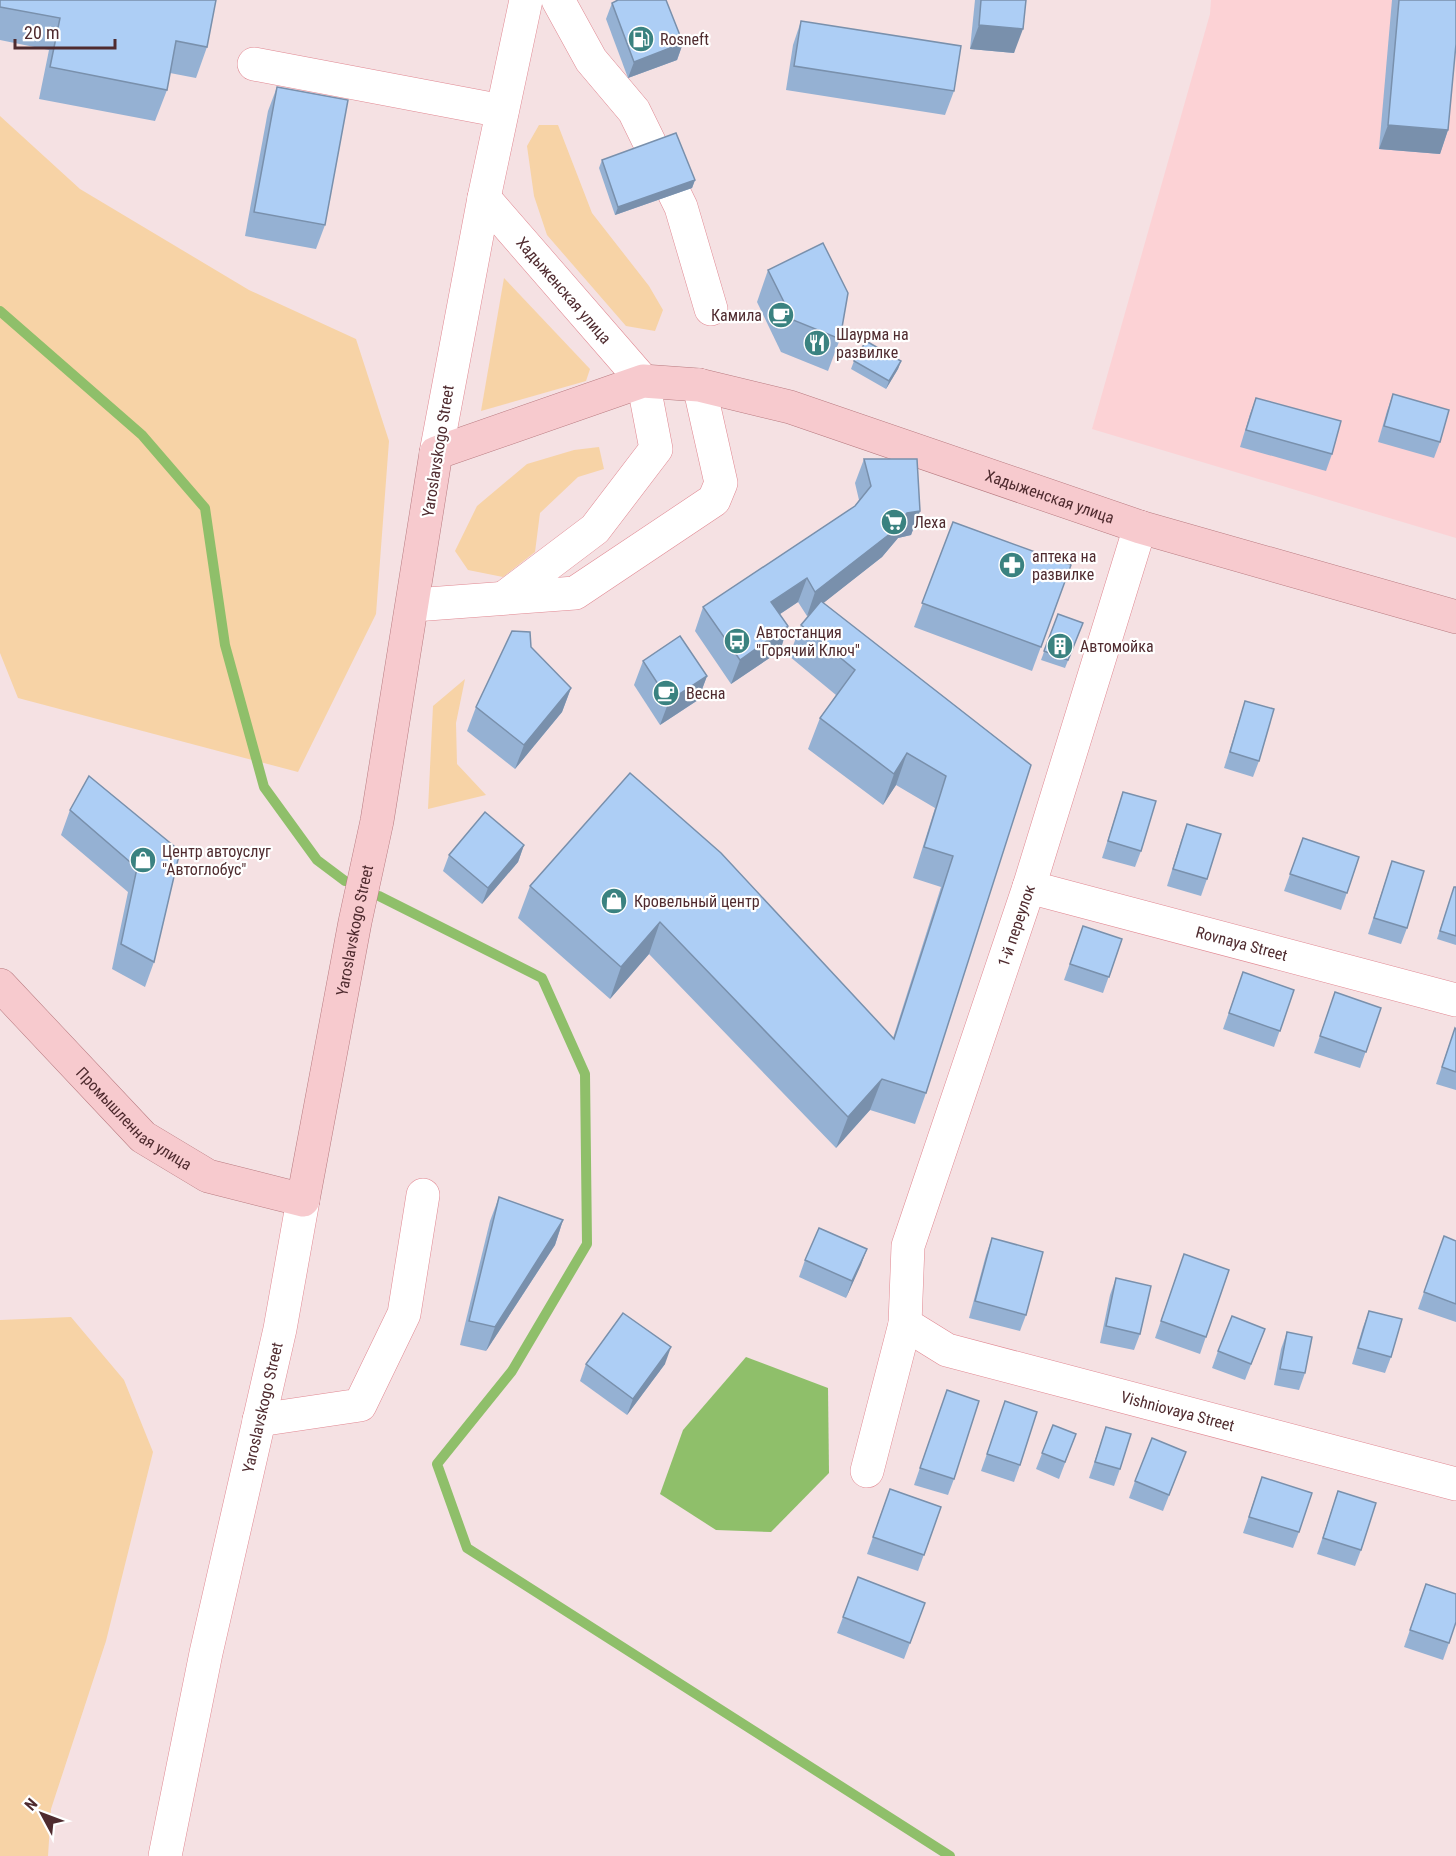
<svg xmlns="http://www.w3.org/2000/svg" width="1456" height="1856" viewBox="0 0 1456 1856" font-family="'Roboto Condensed',sans-serif">
<style>
.built{fill:#fcd2d5}
.green{fill:#f7d3a6}
.water{fill:#8fbf6a}
.lines{fill:none;stroke-linecap:round;stroke-linejoin:round}
.stream{stroke:#8fbf6a;stroke-width:10}
.minor-casing{stroke:#e18892;stroke-width:34}
.major-casing{stroke:#b97b81;stroke-width:34}
.minor{stroke:#fff;stroke-width:33}
.major{stroke:#f7cace;stroke-width:33}
.wall{fill:#95b1d3}
.shaded-wall{fill:#7990ac}
.building{fill:#adcef5;stroke:#7990ac;stroke-width:1.5}
.labels{text-anchor:middle;dominant-baseline:central;stroke-width:4.5;stroke-linejoin:round;paint-order:stroke}
.poi-label{font-size:16px;fill:#4f2b2f;stroke:#fff;text-anchor:start}
.street-label{font-size:16px;fill:#4f2b2f;stroke:#fff}
</style>
<rect width="100%" height="100%" fill="#f5e1e3"/>
<!-- built -->
<polygon class="built" points="1211,0 1456,0 1456,538 1092,429 1210,14"/>
<!-- green -->
<g class="green">
<polygon points="0,116 80,189 249,290 356,339 389,441 376,614 298,772 18,698 0,653"/>
<polygon points="539,125 558,125 592,213 649,286 663,310 655,331 626,326 547,235 534,196 527,146"/>
<polygon points="504,278 590,369 586,381 481,411"/>
<polygon points="599,447 604,469 578,477 540,513 535,552 503,577 468,570 455,551 477,506 527,464 574,450"/>
<polygon points="465,679 456,723 457,764 486,795 428,809 433,706"/>
<polygon points="71,1317 124,1380 153,1452 106,1641 51,1809 48,1856 0,1856 0,1320"/>
</g>
<!-- water -->
<polygon class="water" points="746,1357 828,1388 829,1473 771,1532 716,1530 660,1494 683,1430"/>
<g class="lines">
<!-- stream -->
<g class="stream">
<polyline points="0,311 142,435 205,508 225,645 264,787 317,860 345,881"/>
<polyline points="379,896 542,978 585,1074 587,1244 512,1371 437,1464 467,1548 950,1856"/>
</g>
<defs>
<g id="minor">
<polyline points="558,0 591,60 634,111 681,207 711,309"/>
<polyline points="254,64 502,111"/>
<path id="s1" d="M 484,198 L 643,381 L 656,449 L 595,529 L 505,597"/>
<polyline points="436,453 484,198 526,0"/>
<polyline points="414,605 575,593 714,500 721,483 699,385"/>
<path id="s2" d="M 1029,887 L 1456,1000"/>
<path id="s3" d="M 905,1324 L 947,1350 L 1456,1484"/>
<polyline points="259,1420 360,1405 404,1314 423,1195"/>
<path id="s4" d="M 867,1471 L 905,1324 L 908,1246 L 1029,887 L 1140,527"/>
<path id="s5" d="M 165,1856 L 206,1653 L 280,1329 L 303,1200"/>
</g>
<g id="major">
<path id="s6" d="M 0,985 L 143,1137 L 208,1176 L 303,1200 L 355,922 L 377,821 L 436,453 L 643,381 L 699,385 L 790,407 L 1140,527 L 1456,617"/>
</g>
</defs>
<!-- minor casing -->
<use href="#minor" class="minor-casing"/>
<!-- major casing -->
<use href="#major" class="major-casing"/>
<!-- minor -->
<use href="#minor" class="minor"/>
<!-- major -->
<use href="#major" class="major"/>
</g>
<!-- wall -->
<g class="wall">
<polygon points="0,0 207,47 196,78 170,73 167,90 155,121 39,99 49,50 0,40"/>
<polygon points="975,0 1026,0 1014,53 970,49"/>
<polygon points="1392,0 1456,0 1448,130 1440,154 1379,149"/>
<polygon points="612,3 683,43 677,60 628,78 606,19"/>
<polygon points="801,21 954,91 945,115 786,90 793,45"/>
<polygon points="277,87 325,225 316,249 245,236 268,111"/>
<polygon points="602,160 695,180 692,188 615,215 599,168"/>
<polygon points="768,270 840,339 828,371 781,352 757,302"/>
<polygon points="854,361 901,361 898,369 886,389 851,369"/>
<polygon points="1393,394 1440,442 1434,458 1378,442 1387,411"/>
<polygon points="1256,398 1332,454 1326,471 1240,447 1250,414"/>
<polygon points="864,459 920,511 911,535 898,538 882,557 823,603 1031,765 926,1093 915,1124 870,1110 836,1148 649,954 610,999 518,918 530,886 630,773 893,1038 941,887 913,878 935,808 896,785 883,805 808,749 820,718 836,695 789,656 801,625 811,613 807,616 798,602 780,614 788,626 780,651 731,684 695,631 703,607 855,506 859,500 855,483"/>
<polygon points="953,522 1071,565 1032,671 914,627"/>
<polygon points="1058,614 1083,623 1065,668 1041,660"/>
<polygon points="531,647 571,688 562,712 515,769 467,731 476,707"/>
<polygon points="643,661 707,676 698,700 660,725 634,685"/>
<polygon points="1245,701 1259,761 1253,777 1224,768"/>
<polygon points="1123,792 1141,851 1135,867 1102,858"/>
<polygon points="70,810 180,851 154,962 145,987 112,969 128,892 61,835"/>
<polygon points="1187,824 1207,879 1201,896 1167,886 1181,841"/>
<polygon points="1303,838 1359,857 1341,910 1284,891"/>
<polygon points="524,845 518,862 482,904 443,871 449,855"/>
<polygon points="1392,861 1407,928 1401,944 1368,934"/>
<polygon points="1454,887 1456,887 1456,945 1437,939"/>
<polygon points="1083,926 1122,939 1103,993 1064,980"/>
<polygon points="1243,972 1294,990 1274,1047 1223,1029"/>
<polygon points="1335,992 1381,1008 1360,1068 1314,1053"/>
<polygon points="1456,1029 1456,1090 1436,1084 1449,1045"/>
<polygon points="499,1197 563,1220 555,1245 486,1351 460,1345 490,1221"/>
<polygon points="1444,1236 1456,1241 1456,1322 1418,1309"/>
<polygon points="992,1238 1026,1315 1020,1331 969,1318 986,1255"/>
<polygon points="867,1249 846,1298 799,1277 805,1260"/>
<polygon points="1184,1254 1229,1270 1200,1354 1155,1338"/>
<polygon points="1116,1278 1140,1334 1134,1350 1100,1343 1110,1295"/>
<polygon points="1369,1311 1391,1357 1385,1373 1352,1364 1363,1327"/>
<polygon points="1265,1329 1245,1380 1212,1368 1218,1351"/>
<polygon points="1287,1332 1305,1373 1299,1390 1274,1385 1281,1349"/>
<polygon points="586,1364 665,1364 627,1415 580,1381"/>
<polygon points="1005,1401 1020,1465 1014,1482 981,1471"/>
<polygon points="941,1407 954,1479 948,1495 914,1485"/>
<polygon points="1053,1425 1076,1434 1059,1479 1036,1469"/>
<polygon points="1106,1427 1120,1469 1114,1486 1089,1478"/>
<polygon points="1186,1452 1163,1511 1129,1498 1135,1481"/>
<polygon points="1262,1477 1299,1532 1293,1548 1243,1533"/>
<polygon points="890,1489 941,1507 918,1571 867,1554"/>
<polygon points="1338,1491 1361,1550 1355,1566 1317,1554"/>
<polygon points="858,1577 925,1603 904,1659 837,1633"/>
<polygon points="1426,1584 1449,1643 1443,1660 1404,1647"/>
</g>
<!-- shaded-wall -->
<g class="shaded-wall">
<polygon points="979,25 1023,29 1014,53 970,49"/>
<polygon points="683,43 677,60 628,78 634,62"/>
<polygon points="1388,125 1448,130 1440,154 1379,149"/>
<polygon points="695,180 692,188 615,215 618,207"/>
<polygon points="901,361 898,369 886,389 889,381"/>
<polygon points="920,511 911,535 898,538 882,557 807,616 815,592 907,513"/>
<polygon points="807,578 798,602 762,626 771,602"/>
<polygon points="788,626 780,651 731,684 740,660"/>
<polygon points="707,676 698,700 660,725 669,701"/>
<polygon points="571,688 562,712 515,769 524,745"/>
<polygon points="907,753 896,785 883,805 894,774"/>
<polygon points="524,845 518,862 482,904 488,888"/>
<polygon points="660,922 649,954 610,999 621,967"/>
<polygon points="882,1079 870,1110 836,1148 848,1117"/>
<polygon points="563,1220 555,1245 486,1351 495,1327"/>
<polygon points="867,1249 861,1265 846,1298 852,1281"/>
<polygon points="671,1347 665,1364 627,1415 633,1399"/>
</g>
<!-- building -->
<g class="building">
<polygon points="0,0 216,0 207,47 176,41 167,90 50,67 60,18 0,7"/>
<polygon points="618,0 666,0 683,43 634,62 612,3"/>
<polygon points="981,0 1026,0 1023,29 979,25"/>
<polygon points="1399,0 1456,0 1456,44 1448,130 1388,125"/>
<polygon points="801,21 961,46 954,91 794,66"/>
<polygon points="277,87 348,100 325,225 254,212"/>
<polygon points="676,133 695,180 618,207 602,160"/>
<polygon points="823,243 848,293 840,339 793,320 768,270"/>
<polygon points="866,341 901,361 889,381 854,361"/>
<polygon points="1393,394 1449,410 1440,442 1384,426"/>
<polygon points="1256,398 1341,421 1332,454 1246,430"/>
<polygon points="864,459 917,459 920,511 907,513 891,533 815,592 807,578 771,602 788,626 740,660 703,607 855,506 871,486"/>
<polygon points="953,522 1071,565 1041,647 922,603"/>
<polygon points="821,601 1031,765 926,1093 882,1079 848,1117 660,922 621,967 530,886 630,773 721,853 894,1039 953,856 924,847 946,776 907,753 894,774 820,718 855,670 801,625"/>
<polygon points="1058,614 1083,623 1068,660 1044,651"/>
<polygon points="512,631 530,632 531,647 571,688 524,745 476,707"/>
<polygon points="680,636 707,676 669,701 643,661"/>
<polygon points="1245,701 1274,709 1259,761 1230,752"/>
<polygon points="89,776 180,851 154,962 121,944 137,868 70,810"/>
<polygon points="1123,792 1156,801 1141,851 1108,841"/>
<polygon points="485,812 524,845 488,888 449,855"/>
<polygon points="1187,824 1221,834 1207,879 1173,869"/>
<polygon points="1303,838 1359,857 1347,893 1290,874"/>
<polygon points="1392,861 1424,871 1407,928 1374,918"/>
<polygon points="1454,887 1456,887 1456,936 1440,931"/>
<polygon points="1083,926 1122,939 1109,977 1070,964"/>
<polygon points="1243,972 1294,990 1280,1031 1229,1013"/>
<polygon points="1335,992 1381,1008 1366,1052 1320,1036"/>
<polygon points="1455,1028 1456,1029 1456,1072 1442,1067"/>
<polygon points="499,1197 563,1220 495,1327 469,1321"/>
<polygon points="819,1228 867,1249 852,1281 805,1260"/>
<polygon points="1444,1236 1456,1241 1456,1304 1424,1292"/>
<polygon points="992,1238 1043,1252 1026,1315 975,1301"/>
<polygon points="1184,1254 1229,1270 1206,1337 1161,1321"/>
<polygon points="1116,1278 1151,1286 1140,1334 1106,1326"/>
<polygon points="1369,1311 1402,1319 1391,1357 1358,1348"/>
<polygon points="623,1313 671,1347 633,1399 586,1364"/>
<polygon points="1232,1316 1265,1329 1251,1364 1218,1351"/>
<polygon points="1287,1332 1312,1337 1305,1373 1280,1369"/>
<polygon points="947,1390 979,1401 954,1479 920,1468"/>
<polygon points="1005,1401 1037,1412 1020,1465 987,1454"/>
<polygon points="1053,1425 1076,1434 1065,1462 1042,1453"/>
<polygon points="1106,1427 1131,1434 1120,1469 1095,1462"/>
<polygon points="1152,1438 1186,1452 1169,1495 1135,1481"/>
<polygon points="1262,1477 1312,1493 1299,1532 1249,1517"/>
<polygon points="890,1489 941,1507 924,1555 873,1537"/>
<polygon points="1338,1491 1376,1503 1361,1550 1323,1538"/>
<polygon points="858,1577 925,1603 910,1643 843,1617"/>
<polygon points="1426,1584 1456,1594 1456,1622 1449,1643 1410,1630"/>
</g>
<!-- icons -->
<defs>
<symbol id="fuel-disc" viewBox="-11 -11 22 22"><circle r="9.5" fill="#3a8280" stroke="#fff"/><path d="M-5.5-6h7V0h2V4h1.3V-2.5L3-4.5l.8-.8L6-3V5H2.5V1h-1V6h-7ZM-4.2-4.7v3.2H.2V-4.7Z" fill="#fff"/></symbol>
<symbol id="cafe-disc" viewBox="-11 -11 22 22"><circle r="9.5" fill="#3a8280" stroke="#fff"/><path d="M-5.5-4.5H6V0H3Q3 3.5 0 3.5H-2.5Q-5.5 3.5-5.5 0ZM3-3.2v2h1.7v-2ZM-6 4.5H4V6H-6Z" fill="#fff"/></symbol>
<symbol id="restaurant-disc" viewBox="-11 -11 22 22"><circle r="9.5" fill="#3a8280" stroke="#fff"/><path d="M-5-6h1v4h1v-4h1v4h1v-4h1v5L-1.5 .5V6h-2V.5L-5-1ZM5-6V6H3V1.5H1.5Q1.5-4 5-6Z" fill="#fff"/></symbol>
<symbol id="supermarket-disc" viewBox="-11 -11 22 22"><circle r="9.5" fill="#3a8280" stroke="#fff"/><path d="M-6-5.5h2.5l.6 2H6L4.5 2H-2.5L-4.4-4H-6ZM-1.5 3.2a1.3 1.3 0 1 0 .1 0ZM3 3.2a1.3 1.3 0 1 0 .1 0Z" fill="#fff"/></symbol>
<symbol id="pharmacy-disc" viewBox="-11 -11 22 22"><circle r="9.5" fill="#3a8280" stroke="#fff"/><path d="M-2-6h4v4h4v4h-4v4h-4v-4h-4v-4h4Z" fill="#fff"/></symbol>
<symbol id="bus-disc" viewBox="-11 -11 22 22"><circle r="9.5" fill="#3a8280" stroke="#fff"/><path d="M-5-6H5V4H4V6H2V4H-2V6H-4V4H-5ZM-3.5-4V0h7V-4ZM-3.5 1.2v1.5H-2V1.2ZM2 1.2v1.5H3.5V1.2Z" fill="#fff"/></symbol>
<symbol id="building-disc" viewBox="-11 -11 22 22"><circle r="9.5" fill="#3a8280" stroke="#fff"/><path d="M-4-6H4V6H1V3H-1V6H-4ZM-2.5-4.3h1.7v1.8h-1.7ZM.8-4.3h1.7v1.8H.8ZM-2.5-1h1.7V.8h-1.7ZM.8-1h1.7V.8H.8Z" fill="#fff"/></symbol>
<symbol id="shop-disc" viewBox="-11 -11 22 22"><circle r="9.5" fill="#3a8280" stroke="#fff"/><path d="M-5-2.5h2.3a2.7 3.5 0 0 1 5.4 0H5L5.5 6h-11ZM-1.5-2.5h3a1.5 2.3 0 0 0-3 0Z" fill="#fff"/></symbol>
</defs>
<g fill-rule="evenodd">
<use href="#fuel-disc" x="626" y="24" width="30" height="30"/>
<use href="#cafe-disc" x="766" y="300" width="30" height="30"/>
<use href="#restaurant-disc" x="802" y="328" width="30" height="30"/>
<use href="#supermarket-disc" x="879" y="507" width="30" height="30"/>
<use href="#pharmacy-disc" x="997" y="550" width="30" height="30"/>
<use href="#bus-disc" x="722" y="626" width="30" height="30"/>
<use href="#building-disc" x="1045" y="631" width="30" height="30"/>
<use href="#cafe-disc" x="651" y="678" width="30" height="30"/>
<use href="#shop-disc" x="128" y="845" width="30" height="30"/>
<use href="#shop-disc" x="599" y="886" width="30" height="30"/>
</g>
<g class="labels">
<!-- poi labels -->
<g class="poi-label">
<text x="660" y="39">Rosneft</text>
<text x="762" y="315" text-anchor="end">Камила</text>
<text x="836" y="334">Шаурма на<tspan x="836" dy="18">развилке</tspan></text>
<text x="914" y="522">Леха</text>
<text x="1032" y="556">аптека на<tspan x="1032" dy="18">развилке</tspan></text>
<text x="756" y="632">Автостанция<tspan x="756" dy="18">"Горячий Ключ"</tspan></text>
<text x="1080" y="646">Автомойка</text>
<text x="686" y="693">Весна</text>
<text x="162" y="851">Центр автоуслуг<tspan x="162" dy="18">"Автоглобус"</tspan></text>
<text x="634" y="901">Кровельный центр</text>
</g>
<!-- street labels -->
<g class="street-label">
<text stroke="none"><textPath href="#s1" startOffset="122">Хадыженская улица</textPath></text>
<text transform="translate(438 451) rotate(-81)">Yaroslavskogo Street</text>
<text stroke="none"><textPath href="#s6" startOffset="1785">Хадыженская улица</textPath></text>
<text stroke="none"><textPath href="#s4" startOffset="568">1-й переулок</textPath></text>
<text stroke="none"><textPath href="#s6" startOffset="657">Yaroslavskogo Street</textPath></text>
<text stroke="none"><textPath href="#s2" startOffset="220">Rovnaya Street</textPath></text>
<text stroke="none"><textPath href="#s6" startOffset="190">Промышленная улица</textPath></text>
<text stroke="none"><textPath href="#s5" startOffset="459">Yaroslavskogo Street</textPath></text>
<text stroke="none"><textPath href="#s3" startOffset="288">Vishniovaya Street</textPath></text>
</g>
</g>
<!-- north arrow -->
<g transform="translate(42 1814) rotate(311)" stroke="#ffffff" stroke-width="4.5" paint-order="stroke">
<path d="M0-4.5L10 22L0 15L-10 22Z" fill="#4f2b2f"/>
<text y="-9" font-size="16" font-weight="bold" text-anchor="middle" fill="#4f2b2f">N</text>
</g>
<!-- scale -->
<path d="M15 39v9h100v-9" fill="none" stroke="#4f2b2f" stroke-width="3"/>
<text x="24" y="39" font-size="18" fill="#4f2b2f" stroke="#ffffff" stroke-width="4.5" paint-order="stroke">20 m</text>
</svg>
